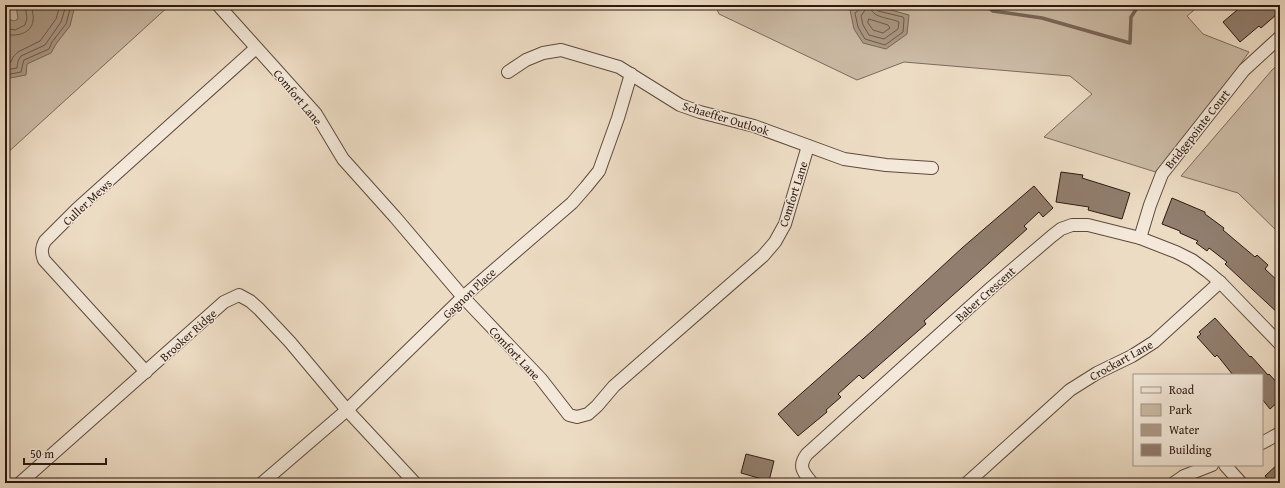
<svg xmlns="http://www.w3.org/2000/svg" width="1285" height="488" viewBox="0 0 1285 488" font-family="'Gentium Book Plus',serif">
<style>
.green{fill:#ccbba6;stroke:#7c6a5c}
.water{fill:#ac9a87;stroke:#796658}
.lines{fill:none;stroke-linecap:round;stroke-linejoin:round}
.shore{stroke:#6c5a4c;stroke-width:1}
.stream{stroke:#796658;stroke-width:3.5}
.building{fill:#917e6e;stroke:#2d1911}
.minor-casing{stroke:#5d4a3e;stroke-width:14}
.minor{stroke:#f3e8d9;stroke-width:12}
.labels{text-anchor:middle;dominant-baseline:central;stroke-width:3;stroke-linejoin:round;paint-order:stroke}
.street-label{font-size:12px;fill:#2d1911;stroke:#f3e8d9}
</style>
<rect width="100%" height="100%" fill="#eddcc4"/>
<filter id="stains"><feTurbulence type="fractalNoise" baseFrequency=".005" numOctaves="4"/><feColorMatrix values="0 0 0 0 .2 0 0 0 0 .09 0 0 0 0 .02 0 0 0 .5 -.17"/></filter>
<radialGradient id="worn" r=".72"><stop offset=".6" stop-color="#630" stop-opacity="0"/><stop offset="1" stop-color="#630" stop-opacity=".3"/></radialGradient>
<!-- green -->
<g class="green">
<polygon points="5,5 170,5 5,155"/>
<polygon points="715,5 1200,5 1187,16 1203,34 1249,52 1162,174 1044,137 1092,94 1070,76 904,62 857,80 719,14"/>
<polygon points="1280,63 1280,234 1238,193 1181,176 1272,70"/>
</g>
<!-- water -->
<g class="water">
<polygon points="16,5 75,5 70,26 56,44 51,53 27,64 26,75 5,79 5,18 14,21 18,19"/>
<polygon points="860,5 873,5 909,15 907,34 886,49 863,43 854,29 850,10"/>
</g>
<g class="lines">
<!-- shore -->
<g class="shore">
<polyline points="861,5 860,9 855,13 858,27 865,39 885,45 903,32 904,19 903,17 878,11 876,8 875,5"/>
<path d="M 866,5 L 865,10 L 861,16 L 863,25 L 869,35 L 884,39 L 898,29 L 899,22 C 889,17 871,19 870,5"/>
<polygon points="869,19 888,25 890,28 883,33 873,30 868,23"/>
<polyline points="5,28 15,30 25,25 27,18 25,5"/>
<path d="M 5,34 C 16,37 31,34 33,21 C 34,16 32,10 31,5"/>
<polyline points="5,64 11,62 13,57 18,52 40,41 56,19 60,5"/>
<polyline points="5,70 17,68 18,61 21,56 45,45 61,22 66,5"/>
<polyline points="5,75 21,72 23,63 24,60 49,49 52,42 66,24 71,5"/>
</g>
<!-- stream -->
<polyline class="stream" points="985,5 993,11 1042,18 1130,43 1131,17 1139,5"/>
</g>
<!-- building -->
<g class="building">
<polygon points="1243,5 1280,5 1280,10 1276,14 1277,14 1261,28 1259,26 1240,42 1223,22"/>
<polygon points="1061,172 1083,175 1082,178 1130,193 1122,219 1088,210 1089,207 1056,202"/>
<polygon points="1034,186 1053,208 1043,217 1039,212 1024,226 1027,229 924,321 926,324 863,379 859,375 838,394 841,397 826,410 827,412 798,436 778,414 872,331 962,248"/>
<polygon points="1172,198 1205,212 1205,214 1224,228 1223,230 1255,257 1257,255 1268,265 1265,269 1280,283 1280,315 1225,264 1227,262 1209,248 1207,251 1196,243 1198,241 1180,233 1180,231 1162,224"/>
<polygon points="1215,318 1250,357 1251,356 1268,375 1269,374 1280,386 1280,400 1270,409 1262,399 1262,375 1233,375 1217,355 1215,357 1197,337 1201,334 1199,332"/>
<polygon points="746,454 774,461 769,481 741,473"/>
<polygon points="1280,462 1280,483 1271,483 1265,476"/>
</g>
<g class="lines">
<defs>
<g id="minor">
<polyline points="218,5 316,114 343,159 395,217 463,297 541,379 569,415 577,417 588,414 597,406 614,386 763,256 775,242 785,224 808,146"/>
<polyline points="508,72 526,60 543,53 561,50 619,67 680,105 700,112 754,126 844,159 886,165 932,168"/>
<polyline points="1140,238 1150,205 1162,174 1244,70 1280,37"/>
<path d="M 146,372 L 44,260 C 41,253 41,248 45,241 L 77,209 L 256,48"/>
<polyline points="1262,443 1280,433"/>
<polyline points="1225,465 1241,483"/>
<polyline points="20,483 224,302 239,295 250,301 259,309 290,342 347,410 415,483"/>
<polyline points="262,483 347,410 463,297 572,203 586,187 599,171 618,118 631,74"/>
<path d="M 812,483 C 804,473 797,467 807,454 L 992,287 L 1052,236 L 1061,229 L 1072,225 L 1088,225 L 1140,238 L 1176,252 L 1192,260 L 1207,271 L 1220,282 L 1280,344"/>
<polyline points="967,483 1070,390 1097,373 1132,356 1154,342 1220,282"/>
<polyline points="1174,483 1184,476 1212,465"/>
</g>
</defs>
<!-- minor casing -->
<use href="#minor" class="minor-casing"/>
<!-- minor -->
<use href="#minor" class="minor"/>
</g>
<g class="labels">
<!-- street labels -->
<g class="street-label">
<text transform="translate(298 97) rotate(50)">Comfort Lane</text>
<text transform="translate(726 118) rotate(17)">Schaeffer Outlook</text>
<text transform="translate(1197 129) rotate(-52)">Bridgepointe Court</text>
<text transform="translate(793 194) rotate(-72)">Comfort Lane</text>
<text transform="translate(87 202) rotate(-43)">Culler Mews</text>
<text transform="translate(469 293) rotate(-43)">Gagnon Place</text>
<text transform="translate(985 294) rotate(-42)">Baber Crescent</text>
<text transform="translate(188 335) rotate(-42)">Brooker Ridge</text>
<text transform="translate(515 353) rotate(47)">Comfort Lane</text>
<text transform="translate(1121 360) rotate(-29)">Crockart Lane</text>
</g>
</g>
<!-- margin -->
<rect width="1285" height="488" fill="none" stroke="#eddcc4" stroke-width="20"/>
<rect x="6" y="6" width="1273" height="476" fill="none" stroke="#2d1911" stroke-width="2"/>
<rect x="10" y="10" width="1265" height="468" fill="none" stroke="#2d1911"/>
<!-- legend -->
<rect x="1133" y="374" width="130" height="92" fill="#f3e8d9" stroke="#a49589"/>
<rect x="1141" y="387" width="20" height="6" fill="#f3e8d9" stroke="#a49589"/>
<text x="1169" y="394" font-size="12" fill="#2d1911">Road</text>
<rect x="1141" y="404" width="20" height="12" fill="#ccbba6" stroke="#a49589"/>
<text x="1169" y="414" font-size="12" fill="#2d1911">Park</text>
<rect x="1141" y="424" width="20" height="12" fill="#ac9a87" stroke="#a49589"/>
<text x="1169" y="434" font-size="12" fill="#2d1911">Water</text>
<rect x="1141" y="444" width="20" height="12" fill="#917e6e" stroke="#a49589"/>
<text x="1169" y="454" font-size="12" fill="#2d1911">Building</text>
<!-- scale -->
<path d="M24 458v6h82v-6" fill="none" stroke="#2d1911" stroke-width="2"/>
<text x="30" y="458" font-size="12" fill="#2d1911" stroke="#f3e8d9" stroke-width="3" paint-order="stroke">50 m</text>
<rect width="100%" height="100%" filter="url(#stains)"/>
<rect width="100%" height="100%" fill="url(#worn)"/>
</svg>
